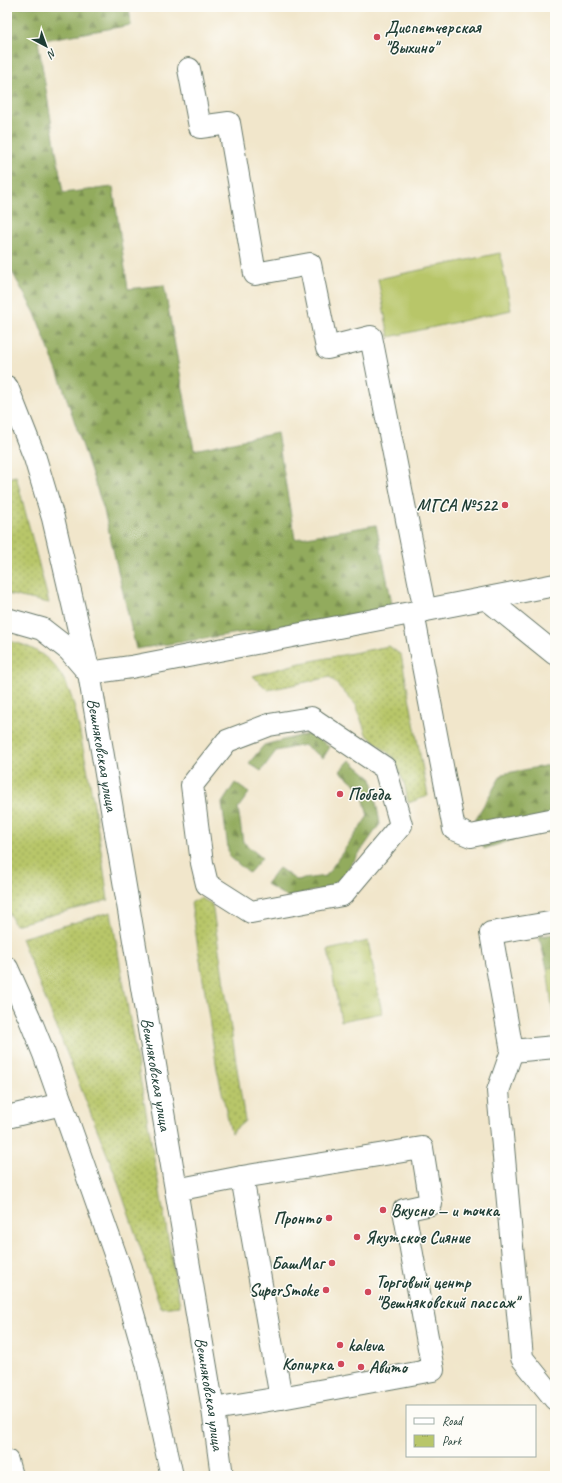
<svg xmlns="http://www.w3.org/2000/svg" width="562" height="1483" viewBox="0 0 562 1483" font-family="Caveat,sans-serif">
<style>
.grass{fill:url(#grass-dots);stroke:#6c824e}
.forest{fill:url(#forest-firs);stroke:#587448}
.park{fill:url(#park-tufts);stroke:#6c824e}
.pitch{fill:#b8c669;stroke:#6c824e}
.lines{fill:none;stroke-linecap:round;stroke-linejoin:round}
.minor-casing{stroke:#687869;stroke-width:24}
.minor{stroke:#fff;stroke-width:22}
.poi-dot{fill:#d1495b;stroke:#fdfcf7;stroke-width:1.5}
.labels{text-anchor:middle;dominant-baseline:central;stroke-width:3;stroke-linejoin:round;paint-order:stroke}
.poi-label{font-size:17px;font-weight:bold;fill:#1f3d34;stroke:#fdfcf7;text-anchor:start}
.street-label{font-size:17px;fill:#1f3d34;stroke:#fdfcf7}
</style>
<defs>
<pattern id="grass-dots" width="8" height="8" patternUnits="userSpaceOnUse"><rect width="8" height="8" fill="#b8c669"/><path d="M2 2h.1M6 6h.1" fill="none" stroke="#95a257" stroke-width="1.8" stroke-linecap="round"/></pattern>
<pattern id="forest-firs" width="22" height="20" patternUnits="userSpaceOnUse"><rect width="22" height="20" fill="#92ab5d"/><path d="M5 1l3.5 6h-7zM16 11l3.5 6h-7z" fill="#778c4e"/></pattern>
<pattern id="park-tufts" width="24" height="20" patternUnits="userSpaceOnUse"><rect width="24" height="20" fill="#b8c669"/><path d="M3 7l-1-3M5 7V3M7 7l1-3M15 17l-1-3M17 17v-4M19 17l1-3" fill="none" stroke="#95a257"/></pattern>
</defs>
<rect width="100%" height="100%" fill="#fdfcf7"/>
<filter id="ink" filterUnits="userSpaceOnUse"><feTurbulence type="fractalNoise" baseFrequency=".025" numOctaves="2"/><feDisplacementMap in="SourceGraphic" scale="8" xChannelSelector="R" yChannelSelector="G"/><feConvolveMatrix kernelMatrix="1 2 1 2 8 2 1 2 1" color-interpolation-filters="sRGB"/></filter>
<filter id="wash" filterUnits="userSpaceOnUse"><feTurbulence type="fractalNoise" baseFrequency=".012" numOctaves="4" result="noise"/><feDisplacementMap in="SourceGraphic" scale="16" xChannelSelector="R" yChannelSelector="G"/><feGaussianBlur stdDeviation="0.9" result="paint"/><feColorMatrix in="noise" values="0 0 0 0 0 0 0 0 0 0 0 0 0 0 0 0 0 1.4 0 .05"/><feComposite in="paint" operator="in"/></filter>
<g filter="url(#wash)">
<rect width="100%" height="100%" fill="#f1e6cb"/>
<!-- grass -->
<g class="grass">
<polygon points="16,476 49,603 7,594 7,484 11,477"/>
<path d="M 7,641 C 30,644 51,657 63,678 C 75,699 78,724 83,748 C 94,799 101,849 108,900 L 15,925 L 7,910 Z"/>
<polygon points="389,646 401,655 428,796 408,803 405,786 394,758 366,734 356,705 330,677 268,690 253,676 296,664"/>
<polygon points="200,898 212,904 245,1121 231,1133 217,1069 191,903"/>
<polygon points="111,912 180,1306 161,1308 115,1174 21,938"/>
</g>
<!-- forest -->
<g class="forest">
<polygon points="7,7 129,7 131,25 38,41 63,193 113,187 128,289 164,285 194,450 277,433 295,539 376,525 393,609 136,649 104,510 62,384 35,313 7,263"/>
<polygon points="311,733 330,747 323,758 304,745 276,751 261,771 249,763 264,745"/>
<polygon points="350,760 372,779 380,824 336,886 287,897 266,884 279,868 296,880 326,876 368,816 361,789 340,771"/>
<polygon points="555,764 555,831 531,834 484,849 475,820 502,774"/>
<polygon points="235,783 249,793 238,808 243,842 262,858 249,873 229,856 222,803"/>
<polygon points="555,934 555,967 547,968 539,936"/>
</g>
<!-- park -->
<g class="park">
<polygon points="368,941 382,1013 341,1021 328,950"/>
<polygon points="555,967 555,1022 554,1022 547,968"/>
</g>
<!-- pitch -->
<polygon class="pitch" points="500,253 511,310 389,337 378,279"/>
</g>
<g filter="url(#ink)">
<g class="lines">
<defs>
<g id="minor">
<polyline points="189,69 200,127 229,123 255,274 310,264 327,348 371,337 423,601 423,611"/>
<path id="s1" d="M 7,387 L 35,458 L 53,518 L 89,673 L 213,1409 L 222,1476"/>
<polyline points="487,599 555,654"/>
<polyline points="413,613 454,829 471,836 555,819"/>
<polyline points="7,619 42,629 69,650 87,671"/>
<polyline points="89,673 131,667 555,585"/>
<polygon points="311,718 385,768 401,825 342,895 251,912 207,884 202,863 192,785 227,741 269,725"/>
<polyline points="555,922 491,933 512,1051 555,1047"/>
<polyline points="7,968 29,1017 44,1054 120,1268 147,1363 172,1476"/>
<polyline points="512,1051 498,1091 522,1358 555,1399"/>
<polyline points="7,1117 62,1104"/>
<polyline points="242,1177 422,1148 431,1204 404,1210 433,1370 281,1398"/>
<polyline points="176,1190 242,1177 281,1398 213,1409"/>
<polyline points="7,1461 11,1476"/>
</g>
</defs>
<!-- minor casing -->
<use href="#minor" class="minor-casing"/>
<!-- minor -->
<use href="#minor" class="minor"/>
</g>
</g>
<!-- markers -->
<g class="poi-dot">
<circle cx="377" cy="37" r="4"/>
<circle cx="505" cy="505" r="4"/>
<circle cx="340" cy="794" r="4"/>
<circle cx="383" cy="1210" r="4"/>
<circle cx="329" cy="1218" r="4"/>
<circle cx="357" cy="1237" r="4"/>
<circle cx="332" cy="1263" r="4"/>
<circle cx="326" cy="1290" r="4"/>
<circle cx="368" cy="1292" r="4"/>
<circle cx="340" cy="1345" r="4"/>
<circle cx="341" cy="1364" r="4"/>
<circle cx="361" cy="1367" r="4"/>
</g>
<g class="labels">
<!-- poi labels -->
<g class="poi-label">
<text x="385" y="27">Диспетчерская<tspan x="385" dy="20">"Выхино"</tspan></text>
<text x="497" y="505" text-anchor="end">МГСА №522</text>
<text x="348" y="794">Победа</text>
<text x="391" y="1210">Вкусно — и точка</text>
<text x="321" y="1218" text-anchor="end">Пронто</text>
<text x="365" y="1237">Якутское Сияние</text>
<text x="324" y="1263" text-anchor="end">БашМаг</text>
<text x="376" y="1282">Торговый центр<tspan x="376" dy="20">"Вешняковский пассаж"</tspan></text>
<text x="318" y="1290" text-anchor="end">SuperSmoke</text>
<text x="348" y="1345">kaleva</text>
<text x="333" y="1364" text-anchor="end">Копирка</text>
<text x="369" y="1367">Авито</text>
</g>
<!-- street labels -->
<g class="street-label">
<text stroke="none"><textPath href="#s1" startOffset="381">Вешняковская улица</textPath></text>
<text stroke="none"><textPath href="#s1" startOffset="705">Вешняковская улица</textPath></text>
<text stroke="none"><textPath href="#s1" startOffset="1029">Вешняковская улица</textPath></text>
</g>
</g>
<!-- margin -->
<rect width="562" height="1483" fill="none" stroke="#fdfcf7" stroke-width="24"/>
<!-- legend -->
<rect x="406" y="1405" width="130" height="52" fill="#fdfcf7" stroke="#a4b0a9"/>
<rect x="414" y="1418" width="20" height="6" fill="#ffffff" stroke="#a4b0a9"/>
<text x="442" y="1425" font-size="12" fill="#1f3d34">Road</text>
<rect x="414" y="1435" width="20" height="12" fill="url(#park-tufts)" stroke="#a4b0a9"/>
<text x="442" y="1445" font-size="12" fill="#1f3d34">Park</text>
<!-- north arrow -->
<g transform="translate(46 46) rotate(139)" stroke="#fdfcf7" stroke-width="3" paint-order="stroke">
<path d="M0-3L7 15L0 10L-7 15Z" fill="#1f3d34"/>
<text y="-6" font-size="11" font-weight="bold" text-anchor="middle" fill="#1f3d34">N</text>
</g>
</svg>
